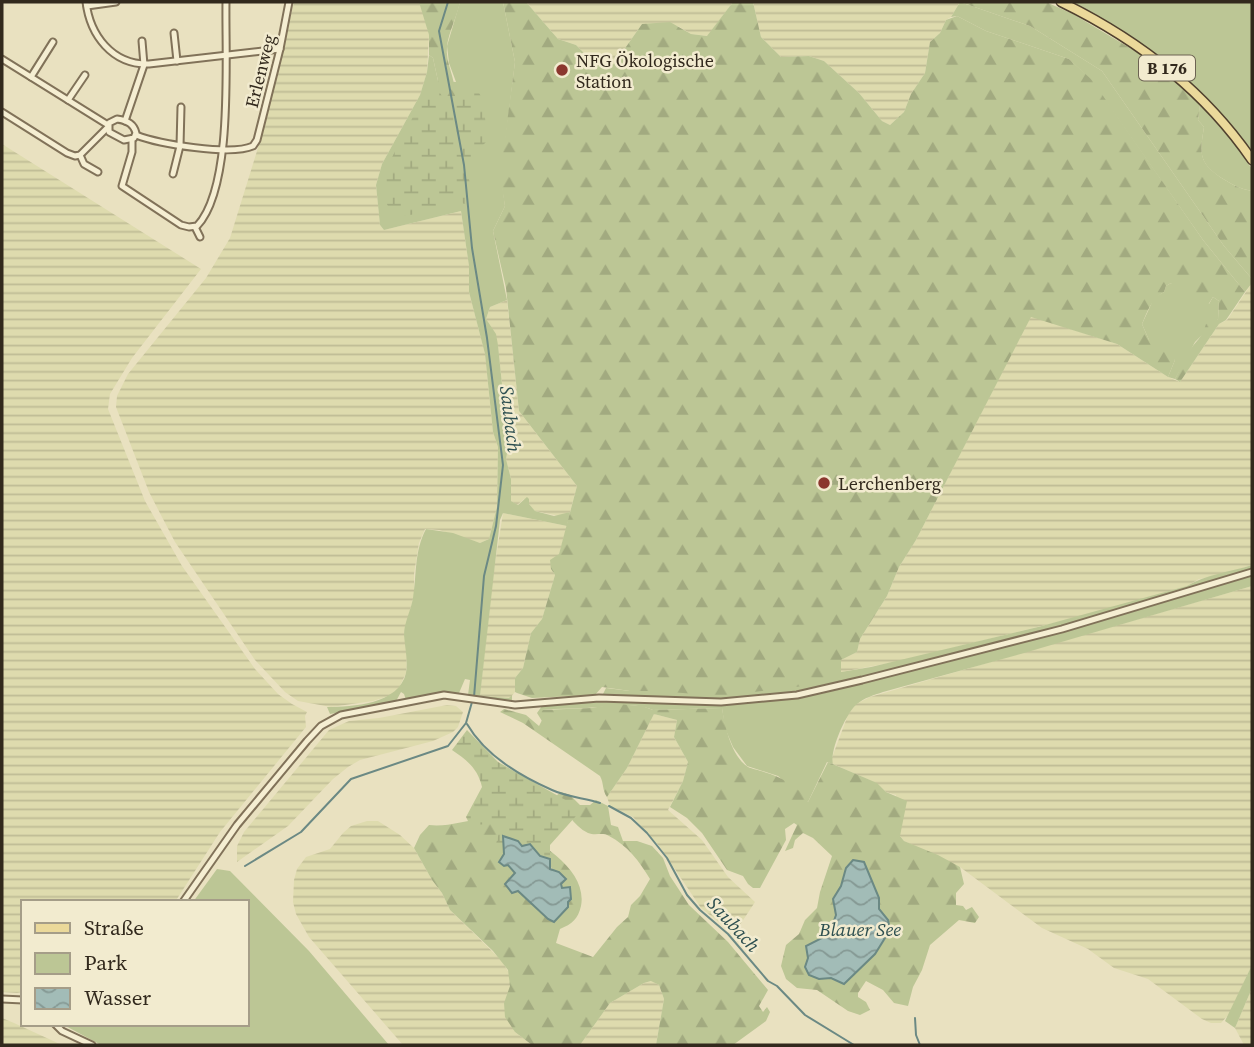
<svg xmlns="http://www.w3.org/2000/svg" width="1254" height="1047" viewBox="0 0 1254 1047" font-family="'Source Serif 4',serif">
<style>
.farmland{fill:url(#farmland-rules)}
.green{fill:#bcc695}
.forest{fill:url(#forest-firs);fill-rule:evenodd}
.wetland{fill:url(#wetland-marsh)}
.water{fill:url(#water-waves);stroke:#6b8984;stroke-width:2}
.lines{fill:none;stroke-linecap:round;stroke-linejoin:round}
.stream{stroke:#6b8984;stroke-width:2}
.minor-casing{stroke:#817259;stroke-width:9}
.primary-casing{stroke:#4f402e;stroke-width:11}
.minor{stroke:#f5eed2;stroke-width:5}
.primary{stroke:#ebd99a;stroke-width:8}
.poi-dot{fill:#8b372e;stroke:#f2ebcf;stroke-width:2.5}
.labels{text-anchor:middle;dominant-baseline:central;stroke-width:5;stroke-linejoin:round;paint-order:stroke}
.shield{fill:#f2ebcf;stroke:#6c6352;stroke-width:2}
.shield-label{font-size:16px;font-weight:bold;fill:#32291d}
.poi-label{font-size:18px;fill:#32291d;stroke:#f2ebcf;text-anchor:start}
.street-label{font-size:18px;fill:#32291d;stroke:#f2ebcf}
.water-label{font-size:19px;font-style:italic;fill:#2d4f50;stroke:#f2ebcf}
</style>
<defs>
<pattern id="farmland-rules" width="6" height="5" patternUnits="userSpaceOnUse" patternTransform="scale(1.75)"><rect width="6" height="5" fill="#dedbae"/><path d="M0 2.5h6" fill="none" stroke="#bfbc95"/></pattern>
<pattern id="forest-firs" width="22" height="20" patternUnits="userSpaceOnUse" patternTransform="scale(1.75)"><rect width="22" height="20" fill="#bcc695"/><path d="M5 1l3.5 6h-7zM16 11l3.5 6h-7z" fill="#a2aa80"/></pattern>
<pattern id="wetland-marsh" width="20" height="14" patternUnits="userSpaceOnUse" patternTransform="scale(1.75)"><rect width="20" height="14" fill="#bcc695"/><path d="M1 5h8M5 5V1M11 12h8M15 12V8" fill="none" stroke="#a2aa80"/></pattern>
<pattern id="water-waves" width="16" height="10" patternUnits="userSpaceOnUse" patternTransform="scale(1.75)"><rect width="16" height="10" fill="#a2bcb7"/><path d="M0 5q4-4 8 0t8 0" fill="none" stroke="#859994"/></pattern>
</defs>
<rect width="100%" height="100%" fill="#e9e1c0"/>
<!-- farmland -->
<g class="farmland">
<polygon points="294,2 419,2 423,9 429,35 427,72 420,95 382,164 376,185 380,225 384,230 461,211 469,266 469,292 485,354 493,432 498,447 497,507 489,539 480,543 439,530 425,529 419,543 414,574 414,595 404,633 407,652 406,673 399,688 392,695 373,701 331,707 298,701 285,692 255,660 175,542 149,492 116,407 117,396 128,374 206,278 230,238 257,151"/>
<polygon points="526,2 733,2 708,36 691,34 678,26 642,24 614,64 606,68 597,66 576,45 558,39"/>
<polygon points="753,2 960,2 951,17 946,20 940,33 930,42 925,73 911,94 904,112 890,125 882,121 859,93 824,61 809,56 781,57 761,37"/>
<polygon points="2,144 201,269 132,358 110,394 108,409 145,501 182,566 255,669 278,694 292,704 307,712 305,716 306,727 220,832 175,902 23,902 23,992 17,993 2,992"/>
<polygon points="1252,283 1252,565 1218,576 1199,579 1187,586 1098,612 900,661 841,672 841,660 857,652 860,639 887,596 899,567 916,540 1031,316 1117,344 1168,377 1180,382 1219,324 1227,320"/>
<polygon points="507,300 519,411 577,486 570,512 559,516 535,511 524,499 517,505 511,501 510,496 511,479 506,459 510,437 505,414 498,345 486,319 490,307"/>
<polygon points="503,513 567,526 559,554 551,569 555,575 542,619 531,633 523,668 515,678 515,692 510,698 480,696 491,589"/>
<polygon points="1252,586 1252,965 1230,1013 1221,1023 1211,1023 1202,1019 1148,979 1114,968 1088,949 1042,928 960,867 904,841 900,836 896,795 886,792 876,783 833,764 831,760 848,715 856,704 870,697"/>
<polygon points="447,705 456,706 463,712 458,727 453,732 433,741 360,760 348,767 333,779 288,826 237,862 237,846 244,832 329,730 349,721 379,718"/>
<polygon points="654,714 677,720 674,737 688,762 683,781 668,810 702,840 728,877 755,902 734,934 701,908 660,847 633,817 610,806 607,797 627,768"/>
<polygon points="367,821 378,821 400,835 414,848 432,880 442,893 450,910 502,961 509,973 515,1032 532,1045 403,1045 309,937 296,914 293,902 294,880 297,869 306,857 330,849 343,833 351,826"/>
<polygon points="652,981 659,985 664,999 656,1045 580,1045 610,1003 644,983"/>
<polygon points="1252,988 1252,1045 1244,1045 1235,1028"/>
<polygon points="2,1018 14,1023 62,1045 2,1045"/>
</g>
<!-- green -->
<g class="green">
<path d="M 460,2 L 503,2 L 515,62 L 501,176 L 505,206 L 493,231 L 507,300 L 490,307 L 486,319 L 496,334 L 498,345 L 505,414 L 510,437 L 506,459 L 511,479 L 511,501 L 518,505 L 527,497 L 529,499 L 529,504 L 535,511 L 554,516 L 570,512 L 567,526 L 503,513 L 500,520 L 480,696 L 509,698 L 512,695 L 512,701 L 468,695 L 470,680 L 465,679 L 459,693 L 441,692 L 406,700 L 404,694 L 401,692 L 395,703 L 330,714 L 327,707 C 353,707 399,704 406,673 C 408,660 405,648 404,635 C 404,623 411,610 413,598 C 417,573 414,552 426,529 L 453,533 L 480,543 L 489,539 L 497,507 L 498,447 L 493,432 L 485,354 L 469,292 L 469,266 L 461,211 L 384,230 L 380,225 L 376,185 L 382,164 L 420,95 L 427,72 L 429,55 L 433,58 L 438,81 L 456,82 L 449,63 L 447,46 Z"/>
<polygon points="960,2 1030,26 1102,71 1224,246 1252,279 1252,283 1245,292 1203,240 1091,80 1069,59 986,31 957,16 951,17"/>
<path d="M 1071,2 L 1252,2 L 1252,152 C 1201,90 1144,37 1071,2 Z"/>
<path d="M 1200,105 L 1235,144 L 1252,169 L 1252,191 C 1240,189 1231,184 1220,177 C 1198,162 1200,152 1204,127 L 1198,120 Z"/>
<polygon points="1171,283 1209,304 1213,297 1219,301 1218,319 1195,342 1175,379 1168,377 1175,360 1149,340 1142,324 1154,298 1164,292 1166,286"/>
<path d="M 1252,565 L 1252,570 L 1061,627 L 817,689 L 773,696 L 721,700 L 603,694 L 606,688 L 630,691 L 667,691 L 840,678 L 841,672 L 871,667 L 1038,627 L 1187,586 C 1206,574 1231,572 1252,565 Z"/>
<path d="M 1252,575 L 1252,586 L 1024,653 L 883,692 C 874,695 864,698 857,704 C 846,713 829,752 833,764 L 827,762 L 808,802 L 778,776 L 747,766 L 733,747 L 725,728 L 722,708 L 653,710 C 628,701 612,707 587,708 C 572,709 557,708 542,710 L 542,721 L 537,713 L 542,706 L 611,701 L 721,704 L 807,695 L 1063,631 Z"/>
<polygon points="217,869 230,871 309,951 389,1045 101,1045 62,1024 247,1024 247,902 193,902"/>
<polygon points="1252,965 1252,988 1235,1028 1225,1021"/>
</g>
<!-- forest -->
<g class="forest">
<path d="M 419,2 L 460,2 C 457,17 449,31 447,46 C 445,63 456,78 455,96 L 445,96 L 438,81 L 433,58 L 429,55 L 429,35 Z"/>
<path d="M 503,2 L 526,2 L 558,39 L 576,45 L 597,66 L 606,68 L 614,64 L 642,24 L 670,22 L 691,34 L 707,36 L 733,2 L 753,2 L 761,37 L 781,57 L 809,56 L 824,61 L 859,93 L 882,121 L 890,125 L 904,112 L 911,94 L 925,73 L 930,42 L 940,33 L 946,20 L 957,16 L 986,31 L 1069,59 L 1092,80 L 1203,240 L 1245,292 L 1226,320 L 1219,324 L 1180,382 L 1175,379 C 1179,371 1183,361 1188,353 C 1195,341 1202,339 1206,324 L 1218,319 L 1219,301 L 1213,297 L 1208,305 L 1187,300 L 1171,283 L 1166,286 L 1164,292 C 1151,300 1148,310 1142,324 L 1149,340 L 1168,345 L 1175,360 L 1168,377 L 1117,344 L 1031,317 L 916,540 L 899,567 L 887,596 L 860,639 L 857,652 L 841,660 L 841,678 L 820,684 L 720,696 L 658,691 L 630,691 L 602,687 L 595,695 L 532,698 L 517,693 L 515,692 L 515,678 L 523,668 L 531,633 L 542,619 L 555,575 L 551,569 L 550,560 L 559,554 L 577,486 L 519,411 L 506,288 L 493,231 L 505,206 L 500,176 L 515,62 Z"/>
<path d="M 960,2 L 1046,2 L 1073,14 L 1140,54 L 1165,72 L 1200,105 L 1198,120 L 1204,127 C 1200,152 1198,162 1220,177 C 1231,184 1240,189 1252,191 L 1252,279 L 1224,246 L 1102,71 L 1030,26 Z"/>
<path d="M 616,704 L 642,706 L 653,710 L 722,708 C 725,726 731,756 748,767 C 752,769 759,770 764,772 C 781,777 799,786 808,802 L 828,762 L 877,783 L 886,792 L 907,801 L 900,836 L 904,841 L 938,855 L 960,867 L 964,884 L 956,893 L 956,905 L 963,906 L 966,910 L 972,907 L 979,917 L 975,923 L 959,920 L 930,945 L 922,970 L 913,987 L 908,1006 L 894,1003 L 883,990 L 866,981 L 858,993 L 858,997 L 866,1002 L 870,1010 L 860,1015 L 848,1011 L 817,990 L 797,988 L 786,979 L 781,966 L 786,945 L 799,934 L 805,920 L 817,908 L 820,892 L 832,856 L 813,838 L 803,833 L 795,840 L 793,848 L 785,851 L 797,825 L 794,823 L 785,829 L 786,840 L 760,888 L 753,888 L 748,884 L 743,876 L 727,870 L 702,833 L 687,818 L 670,807 L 683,781 L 688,762 L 674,737 L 677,720 L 654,714 L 627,768 L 607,797 C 602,790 604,783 600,776 L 523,723 L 500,712 L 504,709 L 526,715 L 539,726 L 542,720 L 539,714 L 542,710 L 591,708 ZM 863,862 L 879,898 L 879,909 L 887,920 L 890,930 C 880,953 860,965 844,984 L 831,978 L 819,979 L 808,958 L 806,946 L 822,938 L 831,929 L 836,915 L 833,899 L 841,886 L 846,868 Z"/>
<path d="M 561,792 L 570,795 L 580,805 L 590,805 L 596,800 L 608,806 L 611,825 L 618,827 L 623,841 L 637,841 L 652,846 L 663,858 L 670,876 L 689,905 L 728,942 L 768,990 L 759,1006 L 763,1012 L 767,1007 L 770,1012 L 766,1021 L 733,1045 L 656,1045 L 664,999 L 659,985 L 651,981 L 644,983 L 610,1003 L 580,1045 L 532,1045 L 515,1032 L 505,1017 L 504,1003 L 510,986 L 508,970 L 493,951 L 450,910 L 442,893 L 432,880 L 414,848 L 420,835 L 429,825 C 453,828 473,815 493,822 C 525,832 589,865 581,906 C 578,919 572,924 560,929 L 556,943 L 593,957 L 617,927 L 628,917 L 631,905 L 640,896 L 650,879 C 640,862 627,845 609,836 C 603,832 595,836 588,833 C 573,826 565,809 556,796 ZM 504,837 C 525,848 554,860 561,885 C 564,894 562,904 563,913 L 554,921 L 548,919 L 518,891 L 512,893 L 506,884 L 515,873 L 508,865 L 500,861 L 504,854 Z"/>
</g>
<!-- wetland -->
<g class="wetland">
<path d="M 430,84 L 437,87 L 445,102 C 458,106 461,97 469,88 L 475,87 C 487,100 483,121 489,138 C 484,146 473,152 469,160 C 463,172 475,188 471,201 L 464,204 L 459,200 C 450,202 444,210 435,213 C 429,215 424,214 418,214 C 413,214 406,216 401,215 C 380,212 383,181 387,167 Z"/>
<path d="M 467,730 L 498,762 L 569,802 L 576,816 L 550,845 L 550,859 L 540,856 L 504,837 L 504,854 L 496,844 L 500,829 L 492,824 L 470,825 L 466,817 L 482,787 C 478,769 467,760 452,750 Z"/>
</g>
<!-- water -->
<g class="water">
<polygon points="503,836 518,841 522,846 530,844 540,856 550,859 550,869 559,872 566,879 561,884 562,888 570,887 571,899 568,902 568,907 554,922 548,919 518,891 512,893 505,884 515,873 508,865 504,866 499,862 504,854"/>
<polygon points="853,860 864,862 879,898 879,909 888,920 890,930 875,954 844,984 831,978 819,979 809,975 805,967 808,958 806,946 822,938 831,929 836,915 833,899 841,886 846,868"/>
</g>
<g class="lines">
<!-- stream -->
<g class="stream">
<polyline points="448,2 439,31 464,165 472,248 487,338 503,465 496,526 484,576 474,697"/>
<path d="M 467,724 C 485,755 520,776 552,790 C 567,797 585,798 600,803"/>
<polyline points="609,806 631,818 647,833 667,858 687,895 700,910 728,934 768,981 777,986 805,1015 854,1045"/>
<polyline points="245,866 301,832 351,779 448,746 466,723 472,702"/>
<polyline points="915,1018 916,1035 920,1045"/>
</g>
<defs>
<g id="minor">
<path d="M 86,2 C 90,35 112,65 149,64 L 280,49"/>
<polyline points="87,6 116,2"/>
<polyline points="174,33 177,61"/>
<polyline points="2,59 108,125"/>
<polyline points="31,77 53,42"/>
<polyline points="68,100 85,75"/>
<polyline points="2,112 67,153 75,156 80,155 108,127"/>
<path d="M 117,119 C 126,120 134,124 136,133 L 134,138 L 124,140 L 109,132 L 109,123 Z"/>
<polyline points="125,121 144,65 142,41"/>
<path d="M 136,135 C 159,144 231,156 253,146 L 257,140 L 280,49 L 289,2"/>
<path d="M 132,139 L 132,152 L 122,186 L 181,225 L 189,227 L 197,226 C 234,187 225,56 226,2"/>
<polyline points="80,155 84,164 98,172"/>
<polyline points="173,174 180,146 181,107"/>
<polyline points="195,227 200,237"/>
<polyline points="183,902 237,825 307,741 321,726 341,715 444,695 515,705 599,698 721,702 797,695 862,680 1062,629 1252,572"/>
<polyline points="2,999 23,1000"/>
<polyline points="55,1024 62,1031 92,1045"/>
</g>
<path id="primary" d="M 1061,2 C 1137,39 1204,90 1252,160"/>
</defs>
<!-- minor casing -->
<use href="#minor" class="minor-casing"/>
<!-- primary casing -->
<use href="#primary" class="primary-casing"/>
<!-- minor -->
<use href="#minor" class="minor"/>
<!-- primary -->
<use href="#primary" class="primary"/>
</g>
<!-- markers -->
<g class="poi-dot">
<circle cx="562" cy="70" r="7"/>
<circle cx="824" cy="483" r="7"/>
</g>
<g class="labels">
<!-- shield labels -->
<rect class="shield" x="1139" y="55.5" width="56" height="25" rx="5"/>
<g class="shield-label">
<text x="1167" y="68">B 176</text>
</g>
<!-- poi labels -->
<g class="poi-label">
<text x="576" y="60">NFG Ökologische<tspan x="576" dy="21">Station</tspan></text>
<text x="838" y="483">Lerchenberg</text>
</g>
<!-- street labels -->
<g class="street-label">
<text transform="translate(260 71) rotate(-76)">Erlenweg</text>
</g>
<!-- water labels -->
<g class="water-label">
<text transform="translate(511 419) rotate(83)">Saubach</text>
<text transform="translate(734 924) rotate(47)">Saubach</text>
<text x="860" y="929">Blauer See</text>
</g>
</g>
<!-- border -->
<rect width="1254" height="1047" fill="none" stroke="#32291d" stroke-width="7"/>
<!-- legend -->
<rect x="21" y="900" width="228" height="126" fill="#f2ebcf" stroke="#a59d88" stroke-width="2"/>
<rect x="35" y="923" width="35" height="10" fill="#ebd99a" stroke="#a59d88" stroke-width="2"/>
<text x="84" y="935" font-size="21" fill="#32291d">Straße</text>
<rect x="35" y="953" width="35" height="21" fill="#bcc695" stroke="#a59d88" stroke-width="2"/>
<text x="84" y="970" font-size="21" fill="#32291d">Park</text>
<rect x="35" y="988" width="35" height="21" fill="url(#water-waves)" stroke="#a59d88" stroke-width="2"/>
<text x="84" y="1005" font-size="21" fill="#32291d">Wasser</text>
</svg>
